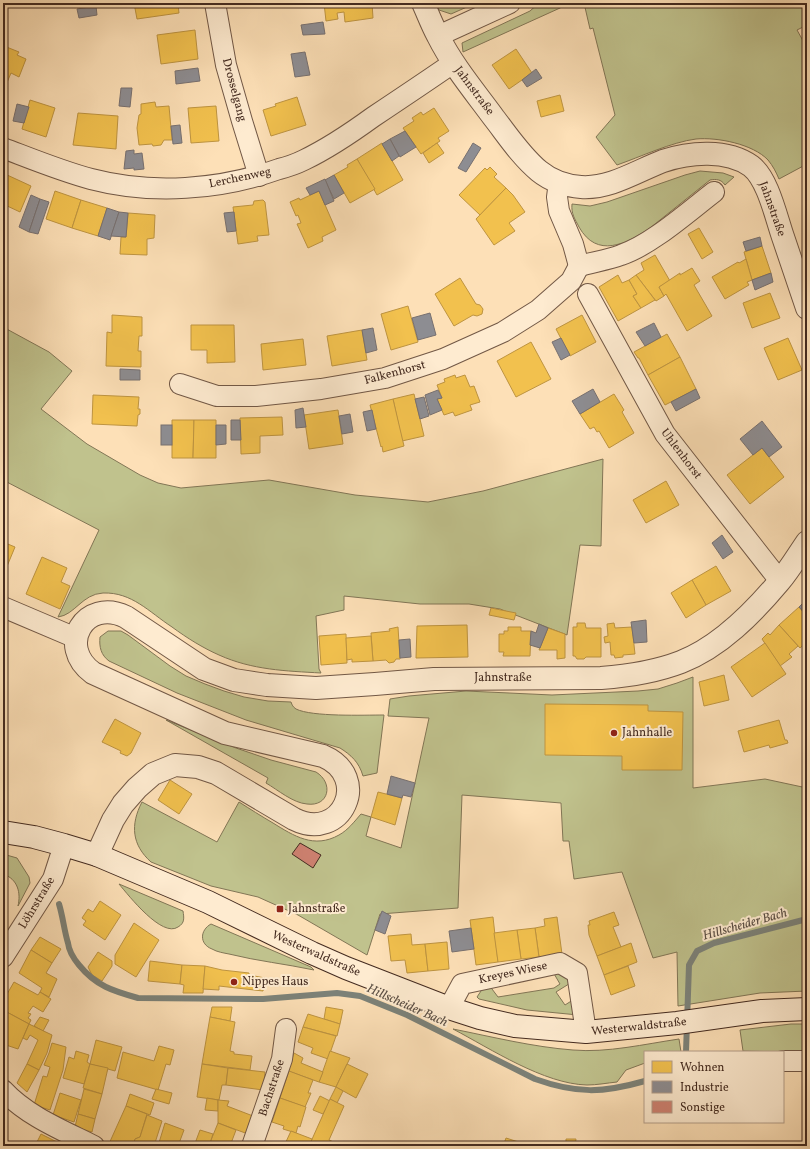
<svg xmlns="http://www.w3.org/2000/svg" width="810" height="1149" viewBox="0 0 810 1149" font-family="Vollkorn,serif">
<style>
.green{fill:#c0c28d;stroke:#827656}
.homes{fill:#f2c14e;stroke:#be9440}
.industry{fill:#8d8d92;stroke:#777070}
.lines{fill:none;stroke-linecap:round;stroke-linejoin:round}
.stream{stroke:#7c8279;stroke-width:6}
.building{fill:#ce8171;stroke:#442b20}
.minor-casing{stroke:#725846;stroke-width:22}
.tertiary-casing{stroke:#725846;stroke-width:24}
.secondary-casing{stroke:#442b20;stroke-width:24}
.minor{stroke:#feebd0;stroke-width:20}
.tertiary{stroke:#feebd0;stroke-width:22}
.secondary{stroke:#feebd0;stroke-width:22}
.poi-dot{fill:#8f2418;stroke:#feebd0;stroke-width:1.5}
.labels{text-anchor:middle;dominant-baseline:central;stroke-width:4;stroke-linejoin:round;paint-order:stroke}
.street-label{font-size:12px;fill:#442b20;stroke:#feebd0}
.poi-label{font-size:12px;fill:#442b20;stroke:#feebd0;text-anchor:start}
.water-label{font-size:13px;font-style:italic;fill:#5b4f45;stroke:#feebd0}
</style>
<rect width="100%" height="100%" fill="#fde0b7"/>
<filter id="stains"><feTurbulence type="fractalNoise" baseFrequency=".005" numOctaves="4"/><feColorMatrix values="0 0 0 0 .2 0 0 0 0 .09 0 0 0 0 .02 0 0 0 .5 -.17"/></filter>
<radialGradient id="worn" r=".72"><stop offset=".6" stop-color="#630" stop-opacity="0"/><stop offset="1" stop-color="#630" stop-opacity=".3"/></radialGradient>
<!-- green -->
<g class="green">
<polygon points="436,3 476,3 451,14 439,10"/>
<polygon points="539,3 569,3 560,8 463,52 462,43 530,11"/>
<path d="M 584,3 L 807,3 L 807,25 L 797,30 L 807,48 L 807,164 L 779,179 C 776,172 773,166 768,160 C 753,144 717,137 696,139 C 672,142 640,157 617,165 L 596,137 L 615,115 L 593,28 L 590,29 Z"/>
<path d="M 700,171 L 723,173 L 734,177 L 725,185 C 721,179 716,179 710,180 L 650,228 C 626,244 597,259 579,227 C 575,219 571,214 572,204 L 590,206 L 607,202 L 685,175 Z"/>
<path d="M 3,327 L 49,352 L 72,371 L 41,409 L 87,444 L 140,475 L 158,483 L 181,488 L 269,480 L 355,495 L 428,502 L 483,491 L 603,459 L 601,546 L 580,545 L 567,635 L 500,609 L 469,604 L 420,604 L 344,596 L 344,610 L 316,616 L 319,669 L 321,673 C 286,671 252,670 219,655 C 203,648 187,638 172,627 C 149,612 132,592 103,593 C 82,594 75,615 58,617 L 99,530 L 3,480 Z"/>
<path d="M 108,631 L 121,631 L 128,635 L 170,666 L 186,676 L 205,684 L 224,691 L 244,697 L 268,701 L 291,702 C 292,705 293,707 296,709 C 312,717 364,715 384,715 L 377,773 L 363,776 C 359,762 351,755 340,748 L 246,720 L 177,693 L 109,661 C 101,655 99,647 100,637 Z"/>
<path d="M 693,677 L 693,788 L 765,779 L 807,788 L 807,991 L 760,993 L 678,1006 L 677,952 L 653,958 L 622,872 L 574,879 L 569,841 L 563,841 L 561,803 L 462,795 L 458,908 L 380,914 L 367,955 L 298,915 L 258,897 L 211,886 L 151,862 C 132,845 130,825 142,802 L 217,842 L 239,802 C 250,809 261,816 273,823 C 294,836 314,849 339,835 C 348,830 354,822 361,814 L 371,817 L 366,836 L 401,848 L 429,718 L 388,716 L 390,699 L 409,696 L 466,691 L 552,695 L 638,691 L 658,689 L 677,683 Z"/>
<path d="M 166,720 L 236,748 L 271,760 L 316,772 C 334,783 329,807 307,804 C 293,803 278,790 266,783 L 268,778 Z"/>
<path d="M 3,854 L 17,858 L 29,877 L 30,883 L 18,906 C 21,893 18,879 3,874 Z"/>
<path d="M 119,884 L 183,911 C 184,918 185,923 178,927 C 162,938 129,896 119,884 Z"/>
<path d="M 211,924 L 311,967 L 314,970 C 286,964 257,961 229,954 C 224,953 217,952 212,949 C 199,944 200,930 211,924 Z"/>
<polygon points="558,971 572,982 556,992 565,1005 576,998 578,1015 527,1010 479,999 477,997 483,988 489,985 498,997 554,988 560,984 553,972"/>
<polygon points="791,1024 807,1024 807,1056 783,1052 743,1051 740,1030"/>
<path d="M 453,1029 C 493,1037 533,1047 573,1050 C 607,1053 645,1044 679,1039 L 681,1052 L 645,1052 L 645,1063 L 626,1070 L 617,1082 C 607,1083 597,1085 587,1085 C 544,1084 491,1049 453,1029 Z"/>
</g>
<!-- homes -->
<g class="homes">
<polygon points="134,3 182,3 178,4 179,13 137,19"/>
<polygon points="324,3 372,3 373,18 345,22 344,12 337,13 338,19 326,21"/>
<polygon points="195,30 198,59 161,64 157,35"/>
<polygon points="4,46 19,52 17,55 26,59 19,77 11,73 3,92 3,49"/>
<polygon points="516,49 532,73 509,89 492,65"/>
<polygon points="560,95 564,111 541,117 537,101"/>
<polygon points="297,97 306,125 271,136 263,110 276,106 275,104"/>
<polygon points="30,100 55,108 46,137 22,129"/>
<polygon points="155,102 156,107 169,106 172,140 164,140 161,145 153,146 152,144 139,145 137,128 139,115 141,114 141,104"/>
<polygon points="216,106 219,141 191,143 188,108"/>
<polygon points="434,108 449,131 438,138 440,141 421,154 403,128 414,121 412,118 421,112 423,115"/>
<polygon points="78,113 118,116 116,149 73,145"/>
<polygon points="382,143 403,180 377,195 357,159"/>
<polygon points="437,143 444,153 429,163 423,153"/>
<polygon points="357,159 375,189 350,203 334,175 348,167 347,165"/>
<polygon points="490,167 497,174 494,177 506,188 480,215 459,195 485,168 487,170"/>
<polygon points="5,174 31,186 20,212 3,204 3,179"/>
<polygon points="506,188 513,195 525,212 509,223 515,231 494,245 476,219"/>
<polygon points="55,191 81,200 72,228 46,219"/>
<polygon points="319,191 336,230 322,237 323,241 308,248 297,224 301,223 298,215 296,216 290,202 299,198 300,200"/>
<polygon points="81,200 107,208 98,236 72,228"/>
<polygon points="263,200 265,202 269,235 257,236 258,241 238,244 233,207 253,205 254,201"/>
<polygon points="128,213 155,215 154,238 147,239 147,255 120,254 121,237 126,237"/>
<polygon points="699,228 713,252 702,259 688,234"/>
<polygon points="762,246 771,273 752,280 744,252"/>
<polygon points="655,255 670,281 659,287 664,296 656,301 636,275 644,270 641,263"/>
<polygon points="746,259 752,280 747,282 749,285 725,299 712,277 738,262 739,263"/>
<polygon points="692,268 700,281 694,285 712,316 687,331 666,294 664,296 659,287 680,273 680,275"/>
<polygon points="618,275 622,283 629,280 637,294 633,296 641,308 618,321 599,287"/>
<polygon points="636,275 655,300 641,308 633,296 637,294 629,280"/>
<polygon points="460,278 476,304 480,305 483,309 482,314 477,316 473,315 454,326 435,294"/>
<polygon points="770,293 780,318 752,328 743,303"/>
<polygon points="408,306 418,342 391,350 381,314"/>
<polygon points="112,315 142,317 142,336 139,336 138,351 141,351 141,367 106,366 107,332 112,333"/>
<polygon points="582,315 596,342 570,356 556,329"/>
<polygon points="191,325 234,325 235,362 207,363 207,350 191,350"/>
<polygon points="362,330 367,360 332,366 327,336"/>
<polygon points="667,334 680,357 648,375 639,358 638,358 634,352"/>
<polygon points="788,338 802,370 778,380 764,348"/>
<polygon points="303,339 306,365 263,370 261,344"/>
<polygon points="531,342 551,379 516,397 497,361"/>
<polygon points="680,357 696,389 665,405 648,375"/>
<polygon points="455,375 456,378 465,375 470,387 474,386 480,402 470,405 472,410 455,416 453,412 444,415 437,399 442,398 437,385 445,382 444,379"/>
<polygon points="414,394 424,436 402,441 393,399"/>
<polygon points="614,394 624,410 622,412 634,433 609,448 599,431 597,432 594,427 590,429 580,414"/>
<polygon points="93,395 139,397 138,409 140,409 140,414 138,415 137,426 92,424"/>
<polygon points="393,399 404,446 383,452 382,446 381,447 370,405"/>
<polygon points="338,410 343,444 309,449 304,415"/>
<polygon points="282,417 283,435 260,436 260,453 241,454 240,418"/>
<polygon points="172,420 194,420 193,458 172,458"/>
<polygon points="194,420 216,420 216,458 193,458"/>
<polygon points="762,448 784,477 750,504 727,475"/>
<polygon points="666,481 679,505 646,523 633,500"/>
<polygon points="3,542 15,547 3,576"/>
<polygon points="42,557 67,568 61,582 70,586 60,609 26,594"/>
<polygon points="716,566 731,591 706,605 692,580"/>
<polygon points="692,580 706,605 686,618 671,593"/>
<polygon points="799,607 807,616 807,642 800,648 779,625"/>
<polygon points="491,608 516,613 514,620 489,615"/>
<polygon points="577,623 585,623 586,628 601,628 601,657 586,657 584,659 577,659 575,656 573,656 573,627 577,627"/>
<polygon points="614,623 615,628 632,627 635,654 623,655 623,657 615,658 614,655 611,655 610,642 605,643 604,637 608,636 607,624"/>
<polygon points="467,625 468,657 416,658 417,626"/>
<polygon points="779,625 798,646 789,654 792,657 780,666 762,639 768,633 770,635"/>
<polygon points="398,627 400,659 396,659 394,662 389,663 386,660 373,661 371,633 390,631 389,629"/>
<polygon points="508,627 521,627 521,631 531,631 530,656 503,656 504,652 499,652 499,634 504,634 504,631 508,631"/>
<polygon points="548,628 565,634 565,658 557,659 557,650 539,650"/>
<polygon points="346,634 347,663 321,665 319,636"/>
<polygon points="371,636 373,661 352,662 352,659 347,660 346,638"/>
<polygon points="765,643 786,674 752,697 731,667"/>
<polygon points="724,675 729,700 704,706 699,682"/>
<polygon points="545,704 648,705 648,711 683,712 682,770 622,770 622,756 545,755"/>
<polygon points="115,719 141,733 131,753 127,756 120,753 121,751 102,742"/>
<polygon points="779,720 785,740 787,740 788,743 770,748 769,745 744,752 738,731"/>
<polygon points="170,780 192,794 179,814 158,800"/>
<polygon points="378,792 402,798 395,825 371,817"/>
<polygon points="100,901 121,915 105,940 83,925 86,921 82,918 88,909 93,912"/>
<polygon points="614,912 619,925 613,927 621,947 597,956 589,935 588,925 590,925 589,921"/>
<polygon points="493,917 498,962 476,965 470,920"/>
<polygon points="557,917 562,954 539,957 535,928 545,926 544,919"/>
<polygon points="134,923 159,940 136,977 115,964 115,955"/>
<polygon points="535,928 539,957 521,959 517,930"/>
<polygon points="517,930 521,959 498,962 494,933"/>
<polygon points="411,934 412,945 425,944 428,971 407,973 405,960 391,961 388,936"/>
<polygon points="40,937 61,949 52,963 31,950"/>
<polygon points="447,942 449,969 428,971 425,944"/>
<polygon points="631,943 637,962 604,975 597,956"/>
<polygon points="31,950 52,963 46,973 57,979 49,997 40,992 42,988 19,973"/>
<polygon points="98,952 112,961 112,966 102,981 92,975 88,967"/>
<polygon points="150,961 182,965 180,984 148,981"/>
<polygon points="182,965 205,966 203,993 183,993 184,985 180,984"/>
<polygon points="205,966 222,970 249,973 249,975 265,978 263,991 219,986 219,990 203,989"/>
<polygon points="628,966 635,986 611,995 604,975"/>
<polygon points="14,982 38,995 40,992 51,999 43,1012 33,1006 28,1013 31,1014 28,1018 31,1020 29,1024 3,1010 3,1001"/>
<polygon points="212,1007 232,1007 230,1021 210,1017"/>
<polygon points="326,1007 343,1010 340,1024 324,1019"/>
<polygon points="3,1010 29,1024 18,1049 3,1044"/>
<polygon points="308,1014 340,1024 337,1036 303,1027"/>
<polygon points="40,1017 49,1020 43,1031 34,1026"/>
<polygon points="210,1017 235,1022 230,1051 234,1052 234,1054 252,1056 250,1070 202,1064"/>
<polygon points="29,1024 52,1035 47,1053 39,1070 27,1064 38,1040 30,1035 27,1040 23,1038"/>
<polygon points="303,1027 336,1036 328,1059 311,1053 313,1048 298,1042"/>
<polygon points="96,1040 122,1047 115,1071 90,1064"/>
<polygon points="52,1043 66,1047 63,1070 50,1110 34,1105 43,1076 47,1077 50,1067 44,1065 49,1053"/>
<polygon points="159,1046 174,1050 170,1065 166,1064 158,1090 117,1078 123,1052 154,1061"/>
<polygon points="76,1051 89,1055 87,1062 90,1064 84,1084 63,1078 69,1057 74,1059"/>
<polygon points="330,1051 350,1058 336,1087 319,1082"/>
<polygon points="294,1053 303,1058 301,1063 323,1072 319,1082 288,1071"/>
<polygon points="27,1064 39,1070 27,1092 17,1083"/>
<polygon points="90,1064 108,1068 102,1094 83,1088"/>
<polygon points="202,1064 228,1068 226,1085 222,1085 219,1100 197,1097"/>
<polygon points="347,1064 368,1074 356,1098 336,1087"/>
<polygon points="228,1068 265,1072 263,1090 226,1085"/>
<polygon points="289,1071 313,1080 308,1093 311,1093 305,1107 280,1098"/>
<polygon points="336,1087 343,1091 337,1103 330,1099"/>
<polygon points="84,1089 102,1094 95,1119 78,1114"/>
<polygon points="156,1089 172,1093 169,1104 152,1099"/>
<polygon points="60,1093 81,1100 74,1122 53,1115"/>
<polygon points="130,1094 154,1103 150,1115 126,1106"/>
<polygon points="320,1096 330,1101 323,1114 313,1110"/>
<polygon points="207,1098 218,1100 218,1111 205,1110"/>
<polygon points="280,1098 306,1107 300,1127 298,1126 296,1133 283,1129 284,1126 272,1122"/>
<polygon points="330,1099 344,1106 329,1140 343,1146 309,1146"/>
<polygon points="218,1100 229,1101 227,1106 253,1116 248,1134 218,1123"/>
<polygon points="126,1106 147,1114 140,1137 135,1139 133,1146 108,1146"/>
<polygon points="78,1114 95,1119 92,1132 75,1127"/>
<polygon points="147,1115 162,1121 154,1146 133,1146 135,1139 140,1137"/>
<polygon points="165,1123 184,1130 178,1146 158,1146"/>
<polygon points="218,1123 236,1130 230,1146 213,1146 209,1145"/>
<polygon points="200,1130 213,1134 209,1146 194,1146"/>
<polygon points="291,1131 312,1139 309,1146 284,1146"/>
<polygon points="41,1134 65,1146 35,1146"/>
<polygon points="506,1138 531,1146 503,1146"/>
<polygon points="566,1139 576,1139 575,1146 566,1146"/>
</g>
<!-- industry -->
<g class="industry">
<polygon points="79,3 98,3 99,6 80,8"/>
<polygon points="96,6 97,15 79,18 77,9"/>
<polygon points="323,22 325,34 303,35 301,25"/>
<polygon points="305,52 310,75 295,77 291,54"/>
<polygon points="198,68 200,81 176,84 175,71"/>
<polygon points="536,69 542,78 527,87 522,80"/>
<polygon points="121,88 132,88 130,107 119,106"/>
<polygon points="17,104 29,107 24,123 13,121"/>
<polygon points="180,125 182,143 173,144 171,126"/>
<polygon points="405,131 416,147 400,157 390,139"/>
<polygon points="390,139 399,156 392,161 382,144"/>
<polygon points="473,143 481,148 466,172 458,168"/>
<polygon points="134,150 134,154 142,153 144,169 134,170 134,168 124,169 126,151"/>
<polygon points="334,175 344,193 334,199 325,180"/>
<polygon points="325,179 334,201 325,205 319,191 310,195 306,188"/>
<polygon points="31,195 40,199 29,232 19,227"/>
<polygon points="40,199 49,202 38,234 29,232"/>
<polygon points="107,208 119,212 110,240 98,236"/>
<polygon points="119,212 128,213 126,237 111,236"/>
<polygon points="234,212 236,231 227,232 224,213"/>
<polygon points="760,237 762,246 746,251 743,242"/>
<polygon points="771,273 773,282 755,290 752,280"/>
<polygon points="430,313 436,335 418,340 412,318"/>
<polygon points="654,323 661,337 645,346 636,332"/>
<polygon points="373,328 377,350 366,353 362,330"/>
<polygon points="561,338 570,355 561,360 552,342"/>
<polygon points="120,369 140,370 140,380 120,380"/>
<polygon points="593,389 600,402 580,414 572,401"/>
<polygon points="696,389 700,398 676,411 671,402"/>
<polygon points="438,390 442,398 437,399 442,410 430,415 425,395"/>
<polygon points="424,397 429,416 420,419 415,399"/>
<polygon points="303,408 306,427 296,428 295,410"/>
<polygon points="372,410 376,429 367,431 363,412"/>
<polygon points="350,414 353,432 342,434 339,416"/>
<polygon points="231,420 240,420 241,440 231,440"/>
<polygon points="762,421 782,447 769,457 762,448 753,455 740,439"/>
<rect x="161" y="425" width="11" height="20"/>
<polygon points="216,425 226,425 226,444 216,445"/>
<polygon points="722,535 733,552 723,559 712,543"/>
<polygon points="806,600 807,601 807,616 799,607"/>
<polygon points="646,620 647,642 634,643 631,622"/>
<polygon points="539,624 548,628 540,648 530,645 531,631 536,633"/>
<polygon points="410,639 411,657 400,658 399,640"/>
<polygon points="391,776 415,783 411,797 403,795 402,798 387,794"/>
<polygon points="382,911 391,916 385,934 375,930"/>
<polygon points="471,928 474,949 452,952 449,931"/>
</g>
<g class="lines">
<!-- stream -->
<g class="stream">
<path d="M 59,904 C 63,917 64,930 68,943 C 69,952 74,959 79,965 C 96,986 113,991 138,998 L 263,999 L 337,993 L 360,996 L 407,1015 L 535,1079 C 577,1094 603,1093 645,1081"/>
<polyline points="686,1052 689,965 697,951 714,943 807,919"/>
</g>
</g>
<!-- building -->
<polygon class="building" points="300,843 321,855 313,868 292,854"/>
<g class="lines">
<defs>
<g id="minor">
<polyline points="215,3 226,65 242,121 259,176"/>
<polyline points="438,36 510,3"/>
<path d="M 3,148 C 32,159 61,171 91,179 C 152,195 220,190 279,169 C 287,167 296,164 304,160 C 329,148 351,133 373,117 C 400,99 427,81 453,63"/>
<path d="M 559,182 L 557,197 L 559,211 L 573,244 L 579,266 C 593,262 608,260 621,255 C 651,245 688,212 714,192"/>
<polyline points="588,294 665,434 780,581"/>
<polyline points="180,384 217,396 256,396 321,389 385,378 443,359 503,332 538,310 571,281 579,266"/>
<polyline points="3,607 76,638"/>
<polyline points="3,957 53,879 64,845"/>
<polyline points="449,1008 462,984 560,963 577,973 586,1032"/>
<polyline points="783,1061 807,1061"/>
<path d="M 3,1090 C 27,1116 62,1130 94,1146"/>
<polyline points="252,1146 282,1059 286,1029"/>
</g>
<g id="tertiary">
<path d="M 423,3 C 428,14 432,25 438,36 C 453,66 475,92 494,118 C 508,136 521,156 539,171 C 550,180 566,186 581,187 C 610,189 637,171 663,161 C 690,152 727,149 751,166 C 768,179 776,217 783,237 C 791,261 799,285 807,308"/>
<path d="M 97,855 L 113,820 L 123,804 L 137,788 L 153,774 L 175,765 L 198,767 L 216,773 L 294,819 C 342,843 372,777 323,756 L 225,733 L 93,673 C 56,646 85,597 126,617 L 204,669 L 234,680 L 267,685 L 316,688 L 375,684 L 434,679 L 601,678 C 628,676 655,672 681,662 C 720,647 753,613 779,582 C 790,569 798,555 807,542"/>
</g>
<polyline id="secondary" points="3,832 34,837 64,845 97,855 208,902 312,953 346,968 449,1008 480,1018 515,1026 586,1032 677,1023 762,1011 807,1009"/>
</defs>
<!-- minor casing -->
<use href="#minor" class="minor-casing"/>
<!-- tertiary casing -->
<use href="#tertiary" class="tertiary-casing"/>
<!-- secondary casing -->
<use href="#secondary" class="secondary-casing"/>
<!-- minor -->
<use href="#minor" class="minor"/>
<!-- tertiary -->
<use href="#tertiary" class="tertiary"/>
<!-- secondary -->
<use href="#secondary" class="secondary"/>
</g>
<!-- markers -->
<g class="poi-dot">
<circle cx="614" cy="733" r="4"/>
<rect x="276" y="905" width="8" height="8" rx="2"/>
<circle cx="234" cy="982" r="4"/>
</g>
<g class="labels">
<!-- street labels -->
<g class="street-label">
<text transform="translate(234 90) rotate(75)">Drosselgang</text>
<text transform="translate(474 91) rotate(53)">Jahnstraße</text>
<text transform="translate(240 178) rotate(-12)">Lerchenweg</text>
<text transform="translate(772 209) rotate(70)">Jahnstraße</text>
<text transform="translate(395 373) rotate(-15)">Falkenhorst</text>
<text transform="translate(681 454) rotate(53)">Uhlenhorst</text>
<text x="503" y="678">Jahnstraße</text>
<text transform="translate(37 903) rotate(-59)">Löhrstraße</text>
<text transform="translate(316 954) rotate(24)">Westerwaldstraße</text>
<text transform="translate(513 973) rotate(-12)">Kreyes Wiese</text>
<text transform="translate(639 1027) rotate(-6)">Westerwaldstraße</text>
<text transform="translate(272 1088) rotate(-72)">Bachstraße</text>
</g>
<!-- poi labels -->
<g class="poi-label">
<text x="622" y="733">Jahnhalle</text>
<text x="288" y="909">Jahnstraße</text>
<text x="242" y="982">Nippes Haus</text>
</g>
<!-- water labels -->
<g class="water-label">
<text transform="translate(745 925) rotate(-16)">Hillscheider Bach</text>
<text transform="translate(407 1006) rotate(24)">Hillscheider Bach</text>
</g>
</g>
<!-- margin -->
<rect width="810" height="1149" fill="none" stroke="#fde0b7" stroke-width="16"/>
<rect x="4" y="4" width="802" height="1141" fill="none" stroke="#442b20" stroke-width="2"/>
<rect x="8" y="8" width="794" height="1133" fill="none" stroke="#442b20"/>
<!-- legend -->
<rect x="644" y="1051" width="140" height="72" fill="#feebd0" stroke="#b49e8a"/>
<rect x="652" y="1061" width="20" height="12" fill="#f2c14e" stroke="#b49e8a"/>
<text x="680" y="1071" font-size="12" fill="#442b20">Wohnen</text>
<rect x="652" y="1081" width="20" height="12" fill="#8d8d92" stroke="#b49e8a"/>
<text x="680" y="1091" font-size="12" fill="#442b20">Industrie</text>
<rect x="652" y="1101" width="20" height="12" fill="#ce8171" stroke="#b49e8a"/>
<text x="680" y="1111" font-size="12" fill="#442b20">Sonstige</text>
<rect width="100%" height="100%" filter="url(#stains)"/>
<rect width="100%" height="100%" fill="url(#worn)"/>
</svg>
